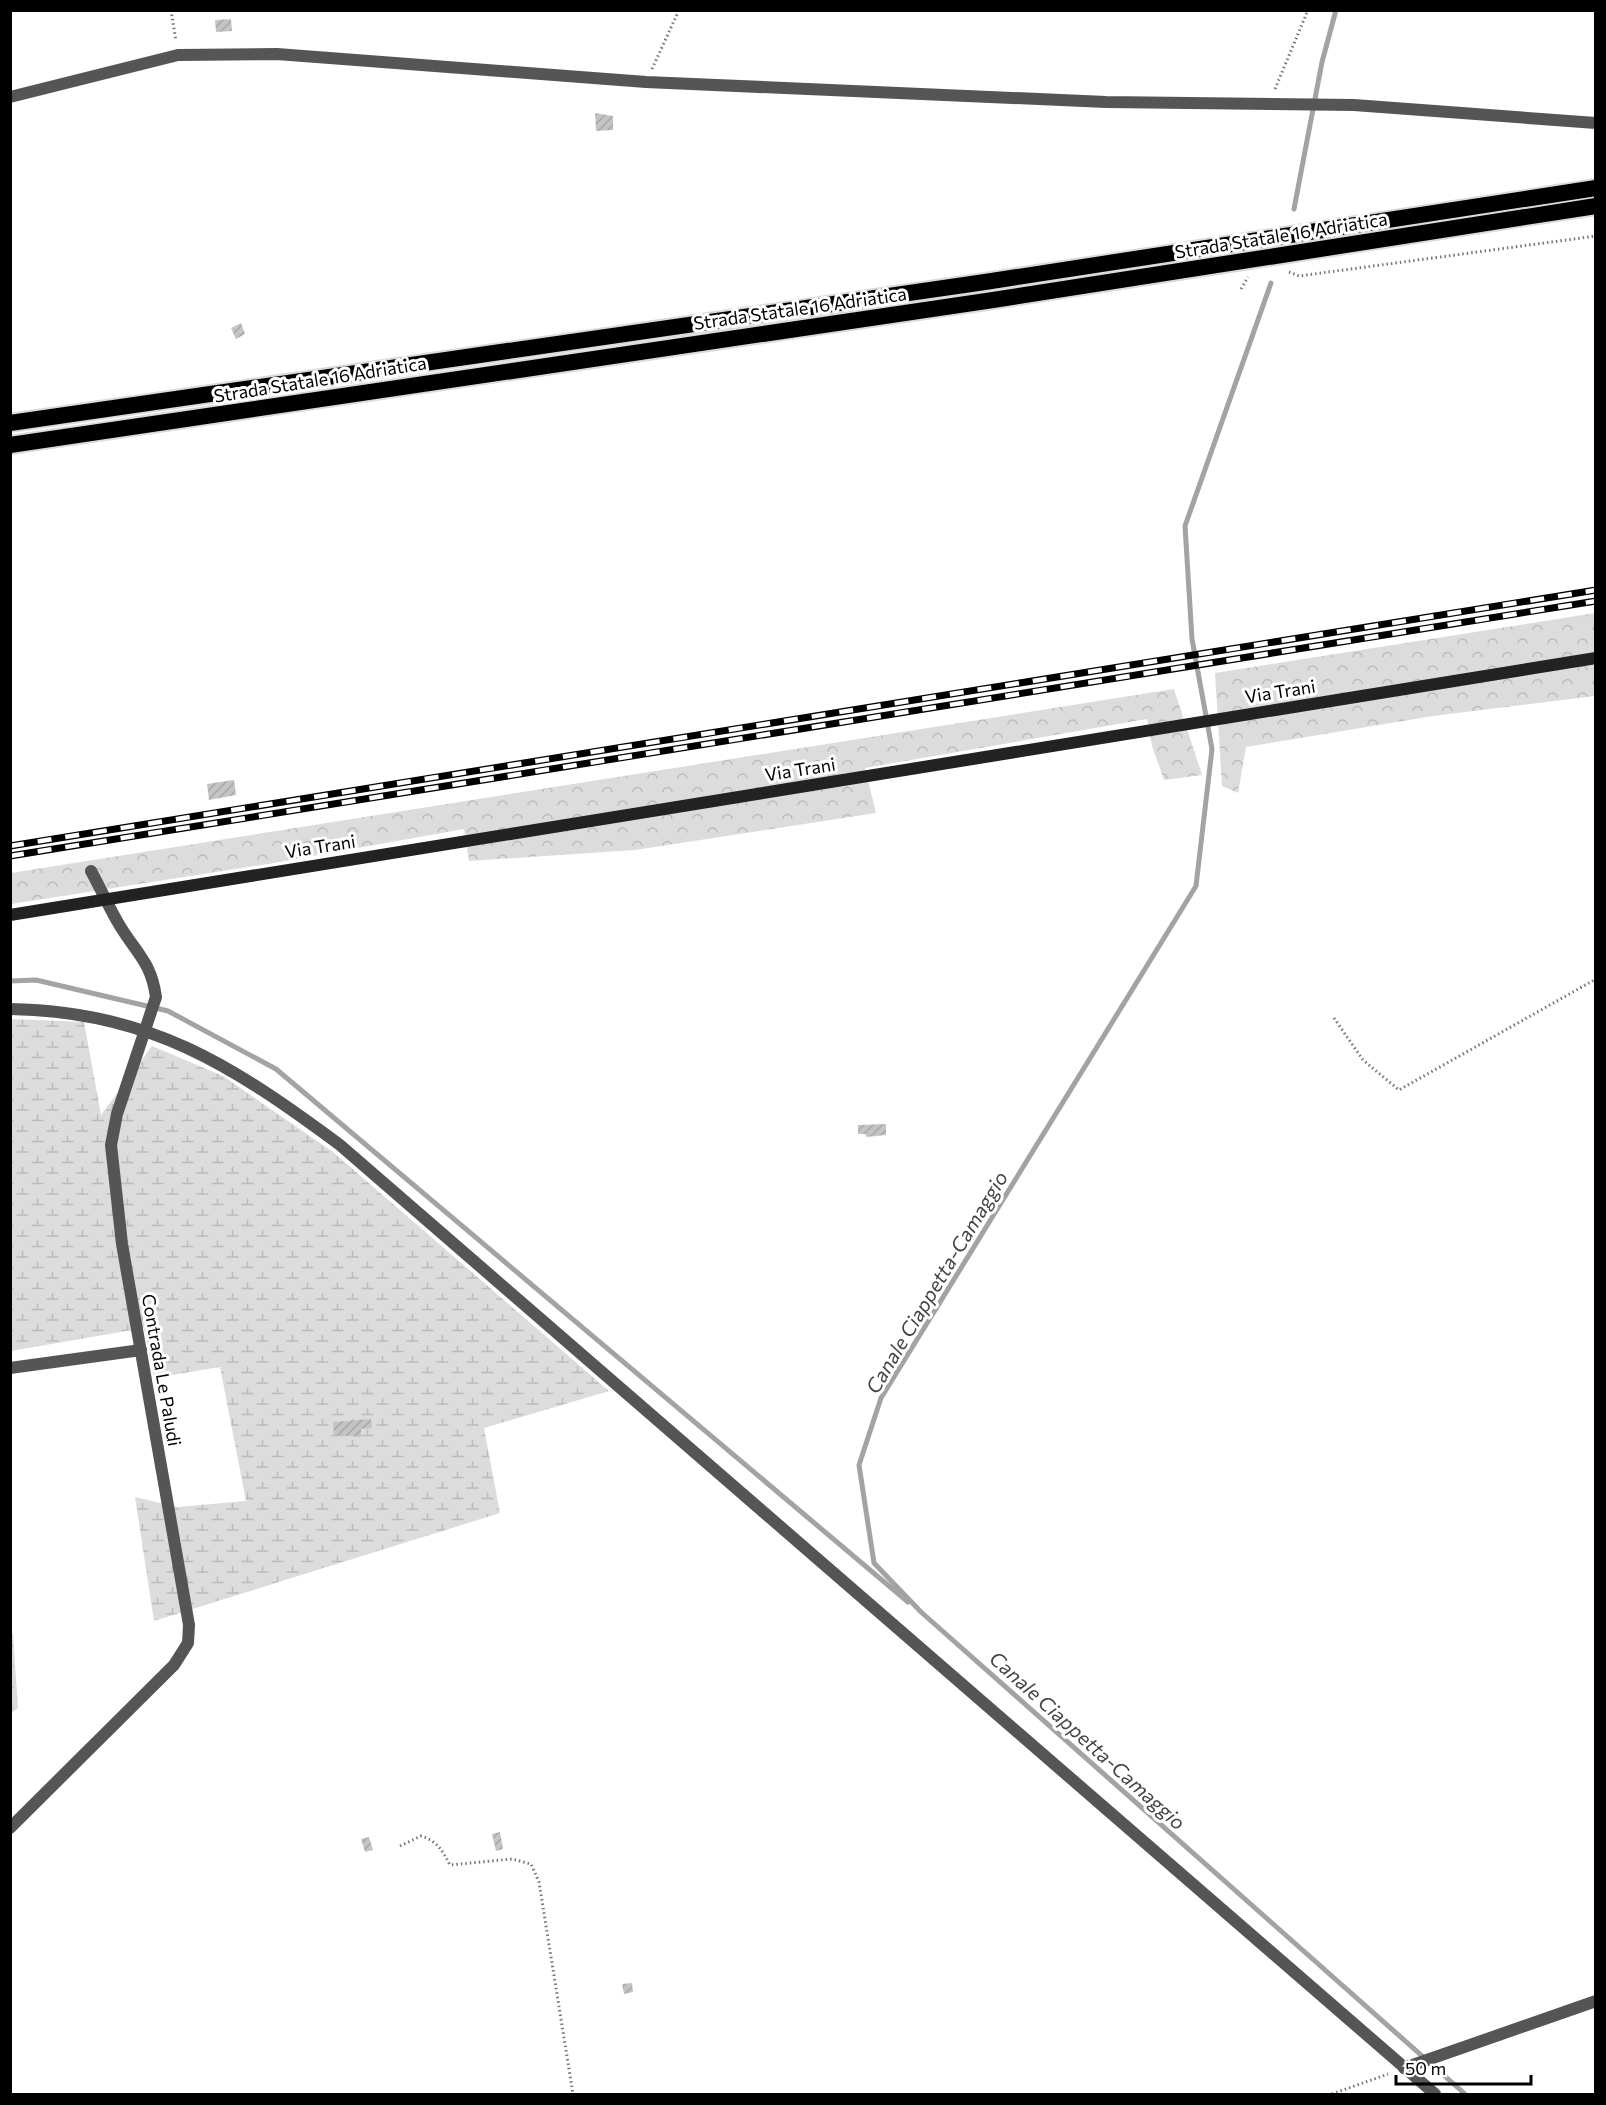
<svg xmlns="http://www.w3.org/2000/svg" width="1606" height="2105" viewBox="0 0 1606 2105" font-family="Commissioner,sans-serif">
<style>
.forest{fill:url(#forest-crowns)}
.wetland{fill:url(#wetland-marsh)}
.lines{fill:none;stroke-linecap:round;stroke-linejoin:round}
.stream{stroke:#a3a3a3;stroke-width:5}
.building{fill:url(#building-hatch)}
.trunk-casing{stroke:#dbdbdb;stroke-width:20}
.path{stroke:#777;stroke-width:3;stroke-dasharray:1.5 3;stroke-linecap:butt}
.minor{stroke:#555;stroke-width:12}
.secondary{stroke:#222;stroke-width:12}
.trunk{stroke:#000;stroke-width:16}
.rail-casing{stroke:#000;stroke-width:7}
.rail{stroke:#fff;stroke-width:4.5;stroke-dasharray:14;stroke-linecap:butt}
.labels{text-anchor:middle;dominant-baseline:central;stroke-width:6;stroke-linejoin:round;paint-order:stroke}
.street-label{font-size:18px;fill:#000;stroke:#fff}
.water-label{font-size:20px;font-style:italic;fill:#444;stroke:#fff}
</style>
<defs>
<pattern id="forest-crowns" width="20" height="18" patternUnits="userSpaceOnUse" patternTransform="scale(1.5)"><rect width="20" height="18" fill="#dcdcdc"/><path d="M2 6a3 3 0 1 1 6 0M12 15a3 3 0 1 1 6 0" fill="none" stroke="#bbb"/></pattern>
<pattern id="wetland-marsh" width="20" height="14" patternUnits="userSpaceOnUse" patternTransform="scale(1.5)"><rect width="20" height="14" fill="#dcdcdc"/><path d="M1 5h8M5 5V1M11 12h8M15 12V8" fill="none" stroke="#bbb"/></pattern>
<pattern id="building-hatch" width="6" height="6" patternUnits="userSpaceOnUse" patternTransform="scale(1.5)"><rect width="6" height="6" fill="#c4c4c4"/><path d="M-1 1l2-2M0 6l6-6M5 7l2-2" fill="none" stroke="#a7a7a7"/></pattern>
</defs>
<rect width="100%" height="100%" fill="#fff"/>
<!-- forest -->
<g class="forest">
<polygon points="1595,613 1595,696 1433,716 1246,747 1238,793 1222,786 1215,673"/>
<polygon points="1174,689 1202,775 1164,780 1152,746 1147,719 865,768 876,813 635,850 469,861 464,829 268,864 11,904 11,873"/>
</g>
<!-- wetland -->
<g class="wetland">
<polygon points="11,1019 84,1022 101,1115 152,1046 223,1076 333,1152 609,1391 484,1428 500,1513 154,1621 135,1497 177,1507 246,1501 220,1367 154,1378 144,1328 11,1351"/>
<polygon points="13,1634 18,1708 11,1713 10,1635"/>
</g>
<g class="lines">
<!-- stream -->
<g class="stream">
<polyline points="1294,209 1322,62 1336,10"/>
<polyline points="1271,283 1185,526 1192,639 1212,749 1196,886 881,1398 859,1465 874,1563 921,1612 1465,2094"/>
<polyline points="10,981 36,980 168,1011 276,1069 908,1602"/>
</g>
</g>
<!-- building -->
<g class="building">
<polygon points="231,19 232,31 216,32 215,20"/>
<polygon points="595,113 613,116 613,130 596,131"/>
<polygon points="241,323 245,334 236,339 231,328"/>
<polygon points="234,780 236,795 209,800 207,784"/>
<polygon points="886,1124 886,1135 866,1137 866,1134 858,1134 858,1125"/>
<polygon points="371,1419 372,1428 361,1429 361,1437 334,1435 333,1422"/>
<polygon points="500,1832 503,1849 496,1851 492,1834"/>
<polygon points="369,1837 373,1850 365,1852 361,1839"/>
<polygon points="632,1983 633,1992 624,1994 622,1984"/>
</g>
<g class="lines">
<defs>
<g id="trunk">
<polyline points="10,423 985,282 1596,188"/>
<polyline points="10,445 993,300 1596,206"/>
</g>
</defs>
<!-- trunk casing -->
<use href="#trunk" class="trunk-casing"/>
<!-- path -->
<g class="path">
<polyline points="171,10 176,41"/>
<polyline points="652,69 679,10"/>
<polyline points="1275,89 1308,10"/>
<polyline points="1289,272 1299,276 1596,236"/>
<polyline points="1241,289 1248,277"/>
<polyline points="1334,1018 1363,1060 1399,1090 1596,979"/>
<path d="M 400,1846 L 421,1836 C 437,1841 442,1850 450,1865 L 512,1859 L 531,1864 L 539,1882 L 573,2094"/>
<polyline points="1332,2094 1388,2074"/>
</g>
<!-- minor -->
<g class="minor">
<polyline points="10,97 178,55 277,54 646,82 1106,102 1354,105 1596,123"/>
<path d="M 10,1009 C 149,1011 232,1065 340,1145 L 1435,2094"/>
<polyline points="10,1368 141,1350"/>
<path d="M 10,1828 L 174,1665 L 188,1643 L 189,1625 L 122,1244 L 111,1145 L 117,1114 L 156,997 C 151,962 137,954 120,926 C 109,908 101,889 91,871"/>
<polyline points="1404,2068 1596,2001"/>
</g>
<!-- secondary -->
<polyline class="secondary" points="10,915 1596,658"/>
<!-- trunk -->
<use href="#trunk" class="trunk"/>
<defs>
<g id="rail">
<polyline points="10,846 1596,590"/>
<polyline points="10,856 1596,601"/>
</g>
</defs>
<!-- rail casing -->
<use href="#rail" class="rail-casing"/>
<!-- rail -->
<use href="#rail" class="rail"/>
</g>
<g class="labels">
<!-- street labels -->
<g class="street-label">
<text transform="translate(1281 235) rotate(-9)">Strada Statale 16 Adriatica</text>
<text transform="translate(800 308) rotate(-8)">Strada Statale 16 Adriatica</text>
<text transform="translate(320 379) rotate(-9)">Strada Statale 16 Adriatica</text>
<text transform="translate(1280 691) rotate(-9)">Via Trani</text>
<text transform="translate(800 769) rotate(-9)">Via Trani</text>
<text transform="translate(320 846) rotate(-9)">Via Trani</text>
<text transform="translate(162 1370) rotate(80)">Contrada Le Paludi</text>
</g>
<!-- water labels -->
<g class="water-label">
<text transform="translate(936 1282) rotate(-59)">Canale Ciappetta-Camaggio</text>
<text transform="translate(1088 1740) rotate(42)">Canale Ciappetta-Camaggio</text>
</g>
</g>
<!-- border -->
<rect width="1606" height="2105" fill="none" stroke="#000000" stroke-width="24"/>
<!-- scale -->
<path d="M1396 2075v9h135v-9" fill="none" stroke="#000000" stroke-width="3"/>
<text x="1405" y="2075" font-size="18" fill="#000000" stroke="#ffffff" stroke-width="4.5" paint-order="stroke">50 m</text>
</svg>
